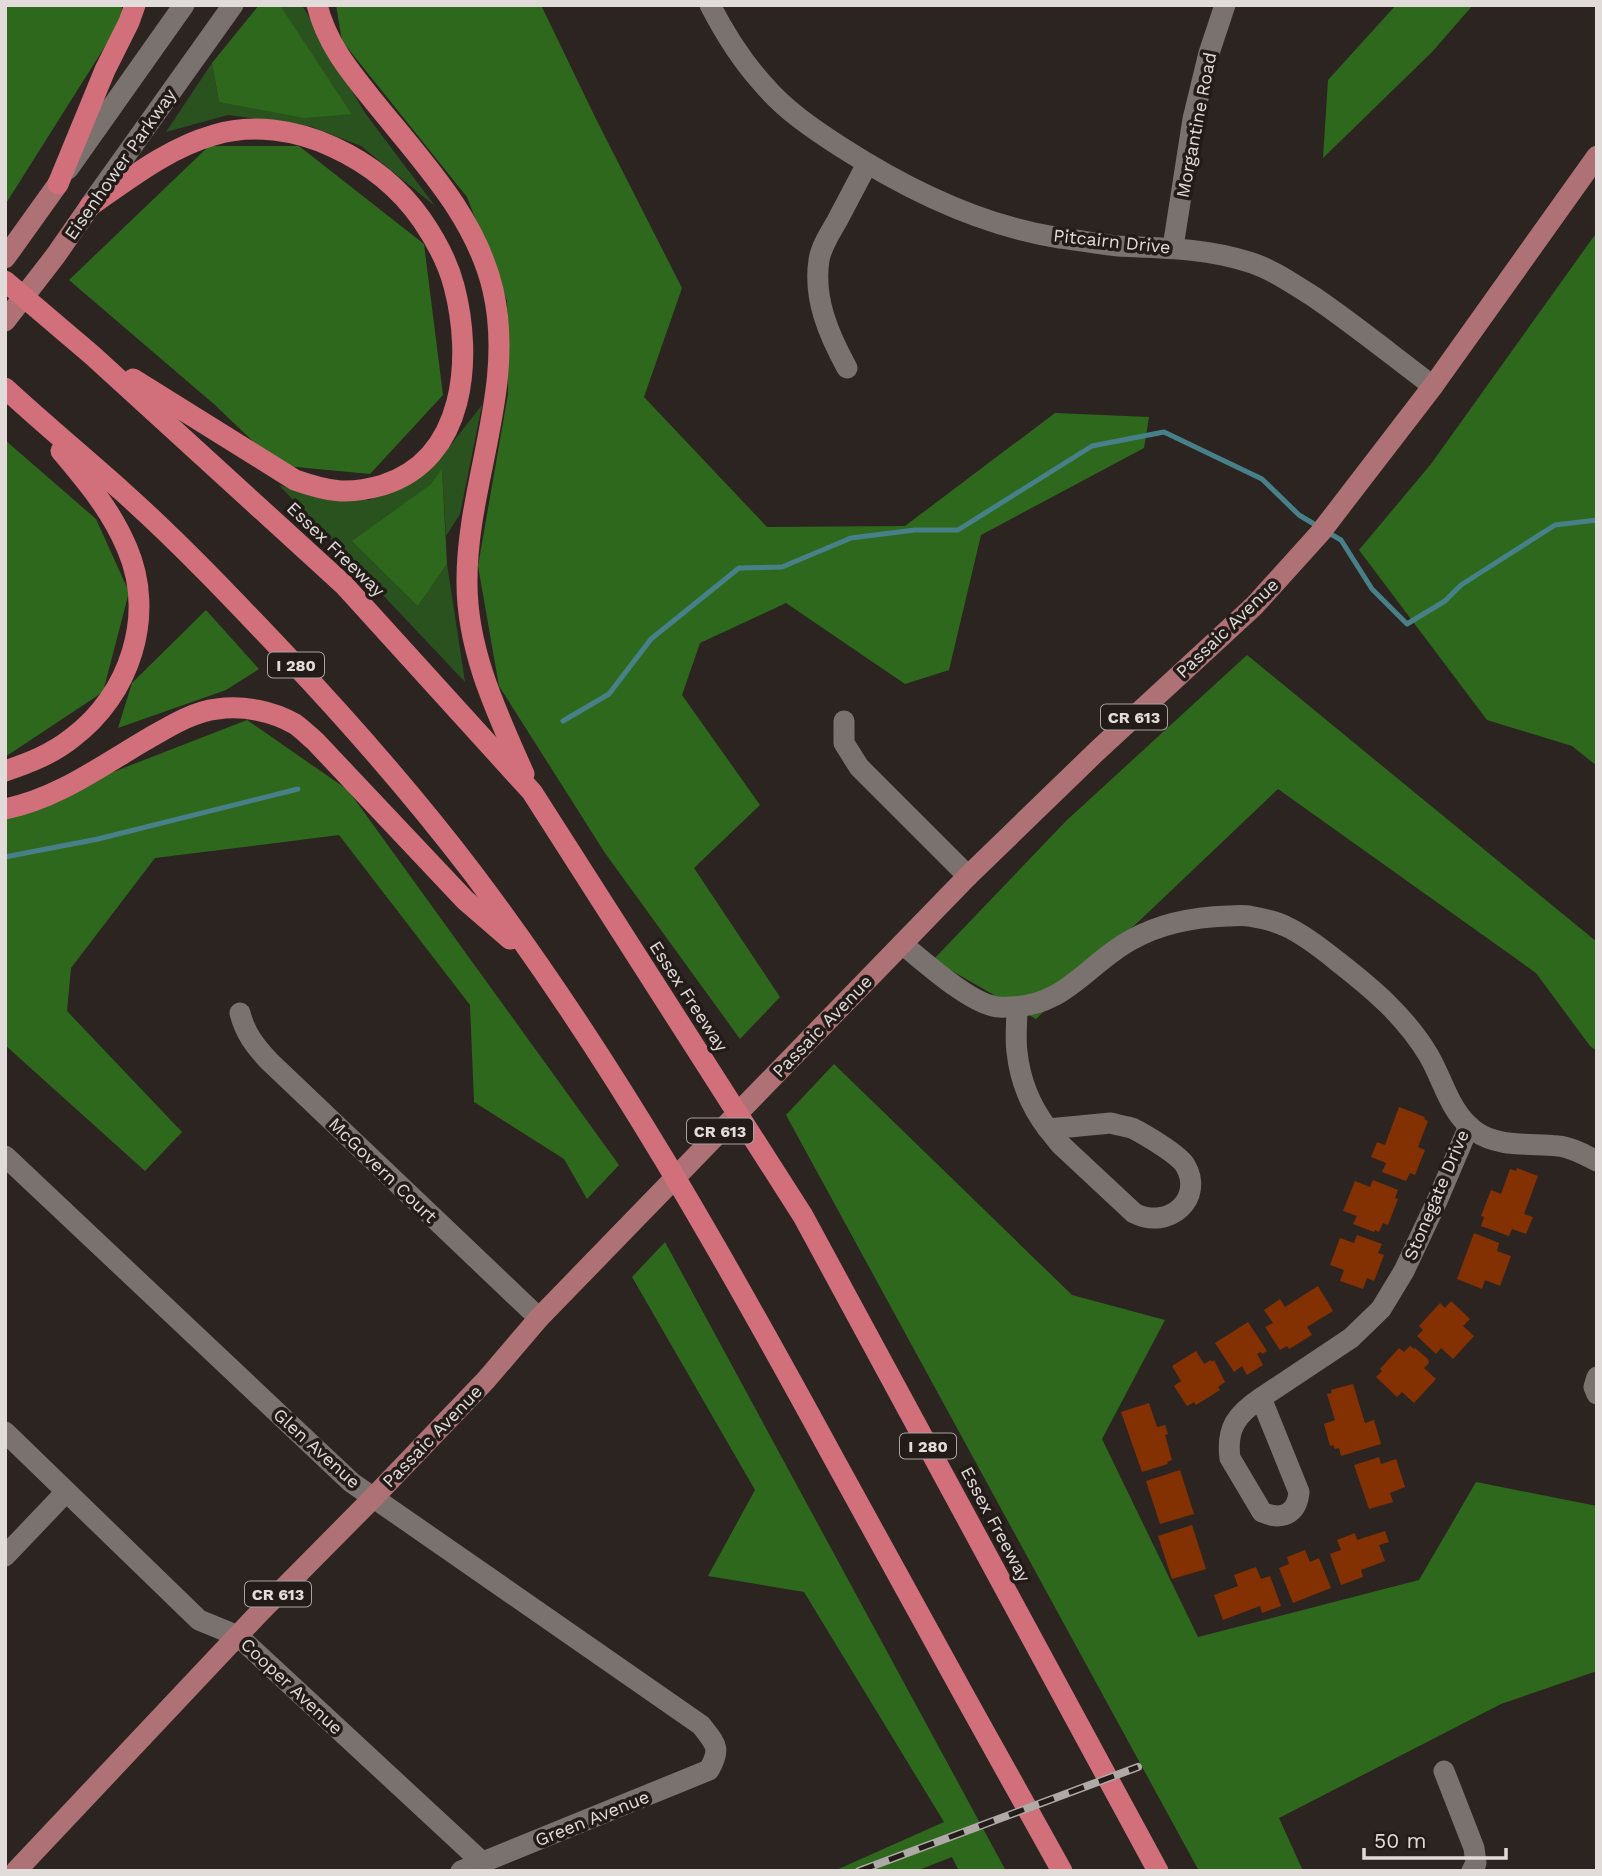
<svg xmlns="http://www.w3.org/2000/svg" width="1602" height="1876" viewBox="0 0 1602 1876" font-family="'Work Sans',sans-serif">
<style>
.green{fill:#2a521f}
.forest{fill:#2e681d}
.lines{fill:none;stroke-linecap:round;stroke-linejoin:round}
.stream{stroke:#48808a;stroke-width:5}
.building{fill:#833102}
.minor{stroke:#7a726e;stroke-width:21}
.major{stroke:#ae7176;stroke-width:21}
.highway{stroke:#d1707b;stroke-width:21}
.rail-casing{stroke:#afa9a7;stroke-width:8}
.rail{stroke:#221b18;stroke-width:5;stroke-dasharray:16;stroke-linecap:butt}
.labels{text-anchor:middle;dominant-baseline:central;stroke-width:7;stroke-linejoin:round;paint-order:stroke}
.shield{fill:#221b18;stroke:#a8a2a0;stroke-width:2}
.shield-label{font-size:16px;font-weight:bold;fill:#e1dcda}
.street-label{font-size:18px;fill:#e1dcda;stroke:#221b18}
</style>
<rect width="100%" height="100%" fill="#2c2421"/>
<!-- green -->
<g class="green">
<polygon points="280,5 302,5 365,113 435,206 361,146 309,126 228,115 166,132 212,63 219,102 352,114"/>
<polygon points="482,405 460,514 446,536 442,470 430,485 418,606 447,564 465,682 279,485 325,499 369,500 411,483 446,451"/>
</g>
<!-- forest -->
<g class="forest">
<polygon points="5,5 122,5 121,21 5,205"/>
<polygon points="259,5 280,5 352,114 304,118 219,102 212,63"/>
<polygon points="336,5 541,5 596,119 682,288 644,397 767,527 905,526 1055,413 1149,417 1144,448 981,535 949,670 905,684 786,603 700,643 682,695 760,805 694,868 780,997 740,1039 605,853 499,686 478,566 508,394 507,301 467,197 342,41"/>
<polygon points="1396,5 1473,5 1432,52 1323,158 1328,80"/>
<polygon points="209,146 299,146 424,244 443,395 370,474 286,466 260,448 215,405 69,280"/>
<polygon points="1597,232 1597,766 1572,746 1487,720 1359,550 1431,464"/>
<polygon points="5,440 96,519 129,592 103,692 5,757"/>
<polygon points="442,469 447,564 418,606 352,541 430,485"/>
<polygon points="206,610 259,669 226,690 118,728 132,683"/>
<polygon points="1247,655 1597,942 1597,1051 1590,1046 1536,973 1278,789 1036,1019 933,960 1066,821"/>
<polygon points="247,720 348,790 619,1165 587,1199 564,1159 474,1102 470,1005 339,835 155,858 71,968 67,1011 182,1132 145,1171 5,1045 5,814"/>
<polygon points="834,1064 1072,1295 1165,1320 1102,1439 1198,1637 1419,1580 1476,1482 1597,1506 1597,1671 1501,1704 1279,1818 1303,1871 1199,1871 786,1115"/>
<polygon points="665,1242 1006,1871 959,1871 952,1857 916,1871 834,1871 944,1822 804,1592 708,1576 755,1490 632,1277"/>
</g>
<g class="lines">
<!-- stream -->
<g class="stream">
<polyline points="1327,532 1341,540 1372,589 1407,624 1445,601 1461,585 1555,525 1597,520"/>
<polyline points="563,721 609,694 651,639 739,568 782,567 851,538 915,530 958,530 1092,446 1164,432 1262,479 1299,515 1319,527"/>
<polyline points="5,857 98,839 298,789"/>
</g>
</g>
<!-- building -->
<g class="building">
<polygon points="1399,1107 1425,1117 1424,1119 1428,1121 1418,1147 1425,1150 1415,1175 1410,1173 1406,1181 1382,1172 1386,1163 1371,1157 1377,1142 1385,1145"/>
<polygon points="1517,1168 1538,1176 1524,1214 1533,1217 1526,1234 1512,1229 1509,1236 1481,1226 1484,1217 1481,1216 1491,1190 1501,1194 1510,1169 1516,1171"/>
<polygon points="1373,1180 1398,1190 1395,1198 1398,1199 1388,1225 1383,1223 1379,1232 1375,1230 1374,1232 1353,1224 1357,1216 1343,1211 1355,1181 1370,1187"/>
<polygon points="1474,1233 1499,1243 1497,1251 1511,1256 1500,1286 1485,1280 1482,1289 1457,1279"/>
<polygon points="1357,1235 1382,1244 1378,1253 1384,1255 1374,1281 1367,1278 1363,1289 1340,1281 1344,1270 1330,1265 1340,1238 1354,1243"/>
<polygon points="1318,1286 1333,1311 1307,1327 1312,1335 1289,1349 1287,1346 1280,1350 1265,1327 1273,1323 1264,1310 1280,1299 1285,1307"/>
<polygon points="1451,1301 1470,1319 1463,1326 1474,1336 1453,1359 1441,1348 1436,1354 1417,1336 1423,1330 1419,1326 1440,1303 1445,1308"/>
<polygon points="1248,1322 1267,1351 1262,1354 1261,1352 1257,1354 1263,1365 1247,1375 1242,1366 1234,1372 1215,1343"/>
<polygon points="1410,1346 1414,1349 1415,1348 1428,1359 1429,1363 1424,1368 1436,1379 1414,1403 1402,1392 1397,1397 1376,1377 1382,1371 1380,1369 1399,1348 1404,1352"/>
<polygon points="1196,1351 1204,1364 1211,1360 1212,1362 1214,1360 1225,1382 1218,1387 1220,1390 1196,1405 1194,1402 1187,1406 1174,1386 1181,1381 1172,1366"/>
<polygon points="1353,1384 1365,1423 1374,1420 1381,1444 1341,1456 1339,1448 1335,1449 1333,1445 1330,1446 1324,1424 1335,1420 1327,1394 1332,1393 1331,1390"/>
<polygon points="1149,1403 1157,1427 1165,1425 1168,1434 1165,1435 1172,1460 1167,1462 1168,1464 1142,1472 1121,1412"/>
<polygon points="1379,1457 1381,1464 1396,1459 1405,1487 1390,1493 1393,1502 1369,1509 1354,1465"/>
<polygon points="1180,1470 1194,1514 1160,1524 1146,1481"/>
<polygon points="1192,1525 1206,1569 1172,1579 1158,1536"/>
<polygon points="1385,1531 1389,1542 1379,1545 1385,1561 1361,1570 1363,1577 1341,1585 1330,1554 1341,1550 1337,1540 1355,1533 1357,1540"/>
<polygon points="1305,1550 1310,1562 1319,1558 1331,1588 1293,1603 1279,1568 1289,1564 1287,1557"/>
<polygon points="1256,1567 1261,1579 1270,1576 1281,1606 1262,1613 1260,1606 1223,1620 1214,1595 1238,1586 1234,1575"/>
</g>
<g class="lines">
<!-- minor -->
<g class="minor">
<path d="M 710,5 C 725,34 741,60 763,84 C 785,110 813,129 841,147 C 906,189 982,226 1060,238 C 1079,240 1098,244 1118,246 C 1162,248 1206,248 1249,262 C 1272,269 1293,284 1314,297 C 1355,325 1393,356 1433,386"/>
<polyline points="68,169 184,5"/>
<polyline points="91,204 233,5"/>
<polyline points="1173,247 1193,119 1209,53 1225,5"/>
<path d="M 847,368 C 829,335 813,299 819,260 C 821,247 830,233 837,221 C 847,202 857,183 867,164"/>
<polyline points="844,721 844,743 859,767 968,876"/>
<path d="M 902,944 C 925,962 966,1000 993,1006 C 998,1008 1004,1007 1009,1007 C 1065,1007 1087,964 1131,940 C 1161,923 1195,917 1228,916 C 1235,916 1242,915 1249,916 C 1260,918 1275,921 1285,926 C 1303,934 1321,948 1337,961 C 1373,989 1406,1017 1429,1056 C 1444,1082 1450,1113 1475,1131 C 1498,1148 1532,1143 1558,1146 C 1571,1147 1585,1155 1597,1161"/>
<path d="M 1017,1007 C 1017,1022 1015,1037 1017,1052 C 1020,1080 1031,1107 1048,1129"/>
<path d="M 240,1013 C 245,1033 255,1046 269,1061 L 539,1318"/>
<path d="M 1111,1123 C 1117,1125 1125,1126 1132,1128 C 1144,1134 1178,1154 1185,1165 C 1205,1198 1169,1231 1134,1213 L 1060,1144 L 1048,1129 Z"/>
<path d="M 5,1156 L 351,1482 L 701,1725 C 715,1744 722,1747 709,1770 L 461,1871"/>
<polyline points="1597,1377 1594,1387 1597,1394"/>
<polyline points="1261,1398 1351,1338 1381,1309 1404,1271 1437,1201 1469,1126"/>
<path d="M 1261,1398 L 1299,1492 C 1297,1514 1282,1521 1262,1512 L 1230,1458 C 1226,1428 1237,1414 1261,1398 Z"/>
<polyline points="5,1432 199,1620 238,1636 483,1863"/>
<polyline points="5,1556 66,1492"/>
<polyline points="1444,1771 1474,1848 1476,1863 1472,1871"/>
</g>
<!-- major -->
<g class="major">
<polyline points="5,258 58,184"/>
<polyline points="5,321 56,255 90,206"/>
<polyline points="16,1871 261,1611 373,1498 486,1380 539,1318 968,876 1097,751 1254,606 1320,533 1433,386 1597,156"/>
</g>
<!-- highway -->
<g class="highway">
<path d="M 317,5 C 327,45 351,73 376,104 C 422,161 476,217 493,290 C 516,389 466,485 467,583 C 467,651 497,713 524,774"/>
<polyline points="58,184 105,70 129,22 135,5"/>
<path d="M 90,206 C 129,179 168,148 214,135 C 252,123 297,130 333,147 C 368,163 399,187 422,220 C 435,239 448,263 454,286 C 473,358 466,459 383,485 C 348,495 329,492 295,480 L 133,379"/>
<polyline points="5,281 92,355 344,585 532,792 803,1216 1158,1871"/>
<path d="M 5,388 C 44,424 84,457 123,492 C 180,543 233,599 286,655 C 351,724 414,796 472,872 C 611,1056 724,1257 834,1459 C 910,1597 985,1734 1062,1871"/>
<path d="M 5,771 C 29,763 52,754 72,738 C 130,695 156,615 127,548 C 111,510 87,482 61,451"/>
<path d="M 5,809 C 56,799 100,767 144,741 C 167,728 191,712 217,709 C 243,705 272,711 295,724 C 302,729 309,736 315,741 L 465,900 L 510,939"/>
</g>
<defs>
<polyline id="rail" points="859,1871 1138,1767"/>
</defs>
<!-- rail casing -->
<use href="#rail" class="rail-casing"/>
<!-- rail -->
<use href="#rail" class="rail"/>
</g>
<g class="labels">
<!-- shield labels -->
<g class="shield">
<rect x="268" y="652.5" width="56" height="25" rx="5"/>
<rect x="1101" y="704.5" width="66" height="25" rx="5"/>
<rect x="687" y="1118.5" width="66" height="25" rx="5"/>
<rect x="900" y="1433.5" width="56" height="25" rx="5"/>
<rect x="245" y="1581.5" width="66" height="25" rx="5"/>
</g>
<g class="shield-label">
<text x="296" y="665">I 280</text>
<text x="1134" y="717">CR 613</text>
<text x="720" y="1131">CR 613</text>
<text x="928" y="1446">I 280</text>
<text x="278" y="1594">CR 613</text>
</g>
<!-- street labels -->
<g class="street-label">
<text transform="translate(1196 125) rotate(-79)">Morgantine Road</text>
<text transform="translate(120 164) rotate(-55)">Eisenhower Parkway</text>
<text transform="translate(1112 241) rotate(6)">Pitcairn Drive</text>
<text transform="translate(336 549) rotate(44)">Essex Freeway</text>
<text transform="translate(1227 628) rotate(-44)">Passaic Avenue</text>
<text transform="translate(689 996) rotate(57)">Essex Freeway</text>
<text transform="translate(822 1026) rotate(-46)">Passaic Avenue</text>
<text transform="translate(383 1170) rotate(44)">McGovern Court</text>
<text transform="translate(1436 1195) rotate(-67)">Stonegate Drive</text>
<text transform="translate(432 1436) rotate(-46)">Passaic Avenue</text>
<text transform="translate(317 1448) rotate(42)">Glen Avenue</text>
<text transform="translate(996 1524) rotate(62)">Essex Freeway</text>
<text transform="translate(292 1686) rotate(43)">Cooper Avenue</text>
<text transform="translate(592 1818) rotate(-22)">Green Avenue</text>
</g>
</g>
<!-- border -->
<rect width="1602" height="1876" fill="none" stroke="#e1dcda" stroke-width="14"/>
<!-- scale -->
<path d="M1364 1848v10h142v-10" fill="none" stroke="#e1dcda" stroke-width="3.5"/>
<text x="1374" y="1848" font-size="21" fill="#e1dcda" stroke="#221b18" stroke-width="5" paint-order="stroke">50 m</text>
</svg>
